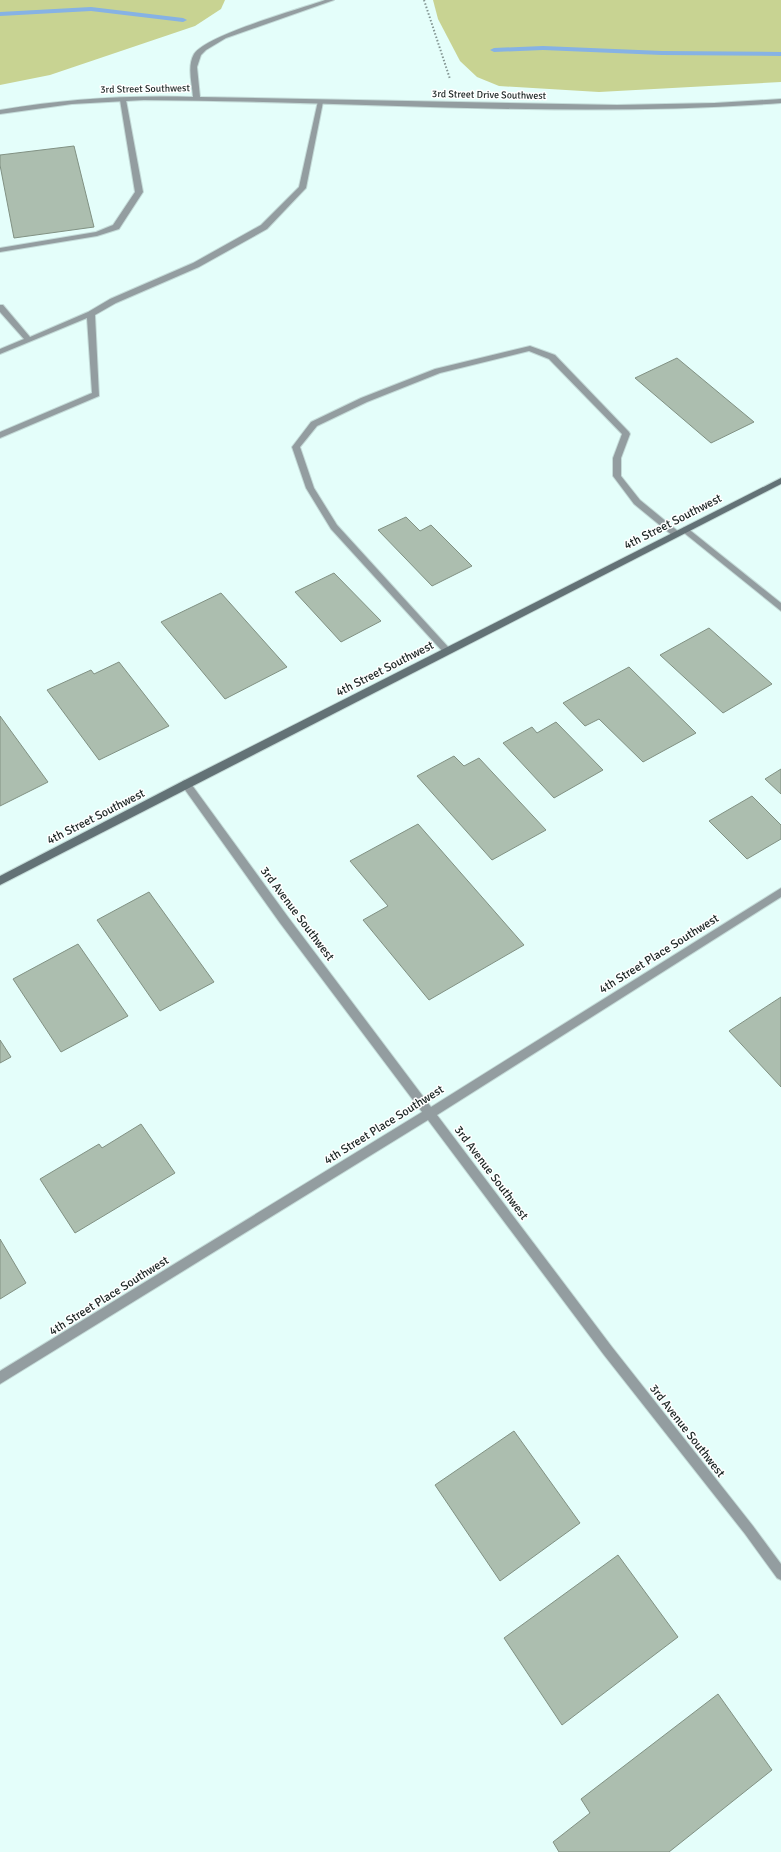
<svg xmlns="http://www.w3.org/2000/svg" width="781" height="1852" viewBox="0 0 781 1852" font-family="Signika,sans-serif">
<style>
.green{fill:#c8d392}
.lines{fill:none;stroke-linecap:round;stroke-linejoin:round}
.stream{fill:#86b2e4;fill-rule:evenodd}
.building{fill:#acbeaf;stroke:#819183}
.lane-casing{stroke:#c4dbd8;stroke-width:2}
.street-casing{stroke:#c4dbd8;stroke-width:2}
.secondary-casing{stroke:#c4dbd8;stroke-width:2}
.path{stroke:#839592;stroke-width:2;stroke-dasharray:1.5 2;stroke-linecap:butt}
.lane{fill:#939da0;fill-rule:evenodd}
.street{fill:#939da0;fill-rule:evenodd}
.secondary{fill:#637276;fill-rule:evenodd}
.labels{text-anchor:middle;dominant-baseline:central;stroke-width:3;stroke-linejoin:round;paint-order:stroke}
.far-street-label{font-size:10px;fill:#1c2624;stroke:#fff}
.street-label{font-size:12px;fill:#1c2624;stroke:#fff}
</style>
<rect width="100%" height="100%" fill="#e4fefa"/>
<!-- green -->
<g class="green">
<polygon points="0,0 225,0 221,9 195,26 50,75 0,85"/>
<polygon points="433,0 781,0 781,82 599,92 499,86 477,77 460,61 438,19"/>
</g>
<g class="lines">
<!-- stream -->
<g class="stream">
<polygon points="91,7 183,18 187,20 183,22 91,11 0,16 0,12"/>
<polygon points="543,46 662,51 781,52 781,56 662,55 543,50 494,52 490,50 494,48"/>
</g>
</g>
<!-- building -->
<g class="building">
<polygon points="74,146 94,227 14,238 0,165 0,155"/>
<polygon points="677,358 754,422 711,443 635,378"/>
<polygon points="406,517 420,531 431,525 472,566 432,586 378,530"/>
<polygon points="334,573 381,621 341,642 295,592"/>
<polygon points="221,593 287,667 225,699 161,622"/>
<polygon points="709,628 772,684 723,713 660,655"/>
<polygon points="119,662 169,726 99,760 47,690 91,670 94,674"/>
<polygon points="629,667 696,733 643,762 599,719 585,726 563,703"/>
<polygon points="0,716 48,782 0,806"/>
<polygon points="556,722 603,770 554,798 503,743 532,727 537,733"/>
<polygon points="454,756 464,766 479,758 546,830 492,860 417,776"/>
<polygon points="781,769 781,794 765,779"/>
<polygon points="752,796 781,825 781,839 747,859 709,821"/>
<polygon points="418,824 524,945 429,1000 363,920 388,906 350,861"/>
<polygon points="149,892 214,982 160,1011 97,920"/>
<polygon points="78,944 128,1016 61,1052 13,979"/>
<polygon points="781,997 781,1087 729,1031"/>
<polygon points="0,1040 11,1057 0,1063"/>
<polygon points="141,1124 175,1173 75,1233 40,1179 99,1144 102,1148"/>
<polygon points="0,1239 26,1283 0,1299"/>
<polygon points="514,1431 580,1523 500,1581 435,1485"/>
<polygon points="618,1555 678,1637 562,1725 504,1638"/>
<polygon points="718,1694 772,1770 669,1852 559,1852 553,1842 590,1813 581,1799"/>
</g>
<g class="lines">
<defs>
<g id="lane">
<polygon points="123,98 126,100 143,192 119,229 97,236 0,252 0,248 96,232 113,225 135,192 120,100"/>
<polygon points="318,101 323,102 306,188 267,229 199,267 116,303 95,315 99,396 0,438 0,432 92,393 87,318 0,354 0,349 24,339 0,312 0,305 3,305 30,337 88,312 110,299 193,263 261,225 299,187"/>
<polygon points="530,346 555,355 629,432 630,434 621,458 621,476 640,500 679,532 679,536 673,536 634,504 613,476 613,458 622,434 549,359 529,351 440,373 367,402 317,426 300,447 314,488 337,525 450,649 451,651 450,653 444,653 331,529 306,488 292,447 311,422 361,398 435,369"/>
</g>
<g id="street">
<path d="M 325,0 L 334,0 L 226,38 L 206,50 L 201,55 L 197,67 L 200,97 L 617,105 L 715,103 L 781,99 L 781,103 C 570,119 355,101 144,100 L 72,104 L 0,114 L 0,110 C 64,99 128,95 193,97 C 192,83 187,66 194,54 C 206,35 300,9 325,0 Z"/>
<polygon points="686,527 781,603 781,611 683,532 683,528"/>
<polygon points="186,780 189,781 288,917 431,1107 781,888 781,897 437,1115 612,1347 753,1526 781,1564 781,1580 777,1578 745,1534 604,1355 428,1120 0,1384 0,1371 422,1112 280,923 183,787 181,784 183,781"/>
</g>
<polygon id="secondary" points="781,478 781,484 0,885 0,876 183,781"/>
</defs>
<!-- lane casing -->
<use href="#lane" class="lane-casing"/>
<!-- street casing -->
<use href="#street" class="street-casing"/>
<!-- secondary casing -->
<use href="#secondary" class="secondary-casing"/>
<!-- path -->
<polyline class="path" points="424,0 450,79"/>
<!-- lane -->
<use href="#lane" class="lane"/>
<!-- street -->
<use href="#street" class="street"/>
<!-- secondary -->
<use href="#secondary" class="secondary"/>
</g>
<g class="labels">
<!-- far-street labels -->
<g class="far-street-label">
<text transform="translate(145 89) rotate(-1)">3rd Street Southwest</text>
<text transform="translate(489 95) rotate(1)">3rd Street Drive Southwest</text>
</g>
<!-- street labels -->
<g class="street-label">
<text transform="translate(673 522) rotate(-27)">4th Street Southwest</text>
<text transform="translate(385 669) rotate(-27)">4th Street Southwest</text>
<text transform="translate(96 817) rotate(-27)">4th Street Southwest</text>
<text transform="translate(297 914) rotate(53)">3rd Avenue Southwest</text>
<text transform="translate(659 954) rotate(-32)">4th Street Place Southwest</text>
<text transform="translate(384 1125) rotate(-32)">4th Street Place Southwest</text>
<text transform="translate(491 1173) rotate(53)">3rd Avenue Southwest</text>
<text transform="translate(109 1296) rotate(-32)">4th Street Place Southwest</text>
<text transform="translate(687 1431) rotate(52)">3rd Avenue Southwest</text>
</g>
</g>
</svg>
